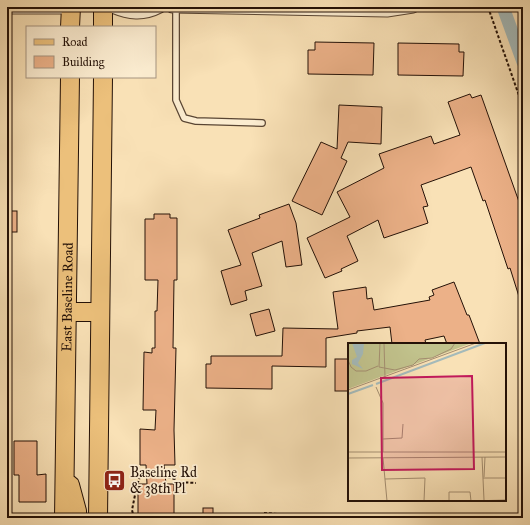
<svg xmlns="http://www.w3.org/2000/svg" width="530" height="525" viewBox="0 0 530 525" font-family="'IM FELL Great Primer',serif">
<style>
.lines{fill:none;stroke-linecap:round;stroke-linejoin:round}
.canal{stroke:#a4baba;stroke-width:13}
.building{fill:#ecb188;stroke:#241107}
.lane-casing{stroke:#594533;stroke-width:8}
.street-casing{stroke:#594533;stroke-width:13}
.primary-casing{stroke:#241107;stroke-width:20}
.path{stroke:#241107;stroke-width:2;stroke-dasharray:3 2;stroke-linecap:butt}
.lane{stroke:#fbecd0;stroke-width:5.5}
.street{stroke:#fbecd0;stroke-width:11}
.primary{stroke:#ecc07b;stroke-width:18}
.labels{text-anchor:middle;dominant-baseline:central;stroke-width:3.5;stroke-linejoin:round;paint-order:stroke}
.street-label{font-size:14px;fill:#241107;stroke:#fbecd0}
.poi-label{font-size:14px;fill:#241107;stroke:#fbecd0;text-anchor:start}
.inset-river{fill:none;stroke:#a4baba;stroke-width:2}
.inset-road{fill:none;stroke:#a48e70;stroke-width:1}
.view{fill:#c2185b;fill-opacity:0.15;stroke:#c2185b;stroke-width:2}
.inset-edge{fill:none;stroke:#241107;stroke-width:2}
</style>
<rect width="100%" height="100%" fill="#f9e1b6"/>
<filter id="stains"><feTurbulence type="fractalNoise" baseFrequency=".005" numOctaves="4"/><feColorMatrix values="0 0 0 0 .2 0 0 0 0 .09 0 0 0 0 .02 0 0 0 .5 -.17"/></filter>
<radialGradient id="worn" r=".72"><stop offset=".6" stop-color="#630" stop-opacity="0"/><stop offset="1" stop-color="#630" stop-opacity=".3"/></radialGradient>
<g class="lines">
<!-- canal -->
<polyline class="canal" points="503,7 523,62"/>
</g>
<!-- building -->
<g class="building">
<polygon points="315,42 374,43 373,75 308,74 308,50 315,50"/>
<polygon points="398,43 459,44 459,52 464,52 463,76 398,75"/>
<polygon points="470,94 472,98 481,95 523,213 523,302 521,303 510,268 508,269 485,200 483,201 471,167 421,185 428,206 423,207 428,223 384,238 378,220 347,236 358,261 341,269 342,271 325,278 307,238 350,217 337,192 384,168 379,154 431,136 434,144 460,135 448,102"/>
<polygon points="339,105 382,107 381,144 348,142 341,158 347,161 322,215 292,201 321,142 337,149"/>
<polygon points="289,204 296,223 302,265 286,267 282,241 252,253 262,286 245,291 247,300 231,305 221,271 241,265 228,230 260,218 259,215"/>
<rect x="7" y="211" width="10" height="21"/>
<polygon points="154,214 170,214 170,218 177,218 177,280 174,280 173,348 176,348 174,430 175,465 164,465 166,484 174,484 174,518 138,518 138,484 147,484 146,465 140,465 140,429 155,430 156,410 143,410 144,352 152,353 152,348 155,348 155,311 157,311 158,280 145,280 145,219 154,219"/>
<polygon points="454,282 467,315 469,315 480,344 447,344 444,336 425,340 426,344 392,344 390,327 357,331 357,333 326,338 326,367 272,366 272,389 206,388 206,364 211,364 211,356 282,356 283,328 338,329 333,292 366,287 367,299 372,298 374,310 430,300 429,297 434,295 432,290"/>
<polygon points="269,309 275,331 256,336 250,314"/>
<rect x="335" y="359" width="14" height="32"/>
<polygon points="14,441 37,441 37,475 46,474 46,502 19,502 19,475 14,475"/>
<rect x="203" y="508" width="10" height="10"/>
</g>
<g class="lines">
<defs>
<g id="lane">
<polyline points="176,7 176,100 184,118 196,121 262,123"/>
<polyline points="520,7 523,14"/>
</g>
<g id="street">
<path d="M 112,7 C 129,14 143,16 160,7"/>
<polyline points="172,7 387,11 413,7"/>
<polyline points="7,8 71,8"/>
</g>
<g id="primary">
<polyline points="70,27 71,7"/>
<polyline points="103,27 103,7"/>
<polyline points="67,312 100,312"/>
<polyline points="70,485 77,511 77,518"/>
<path id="s1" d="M 64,518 L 70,77"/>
<polyline points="98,518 103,77"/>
</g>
</defs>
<!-- lane casing -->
<use href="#lane" class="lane-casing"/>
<!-- street casing -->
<use href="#street" class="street-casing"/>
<!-- primary casing -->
<use href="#primary" class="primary-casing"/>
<!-- path -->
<g class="path">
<polyline points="488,7 523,107"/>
<polyline points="264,513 321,517"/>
<polyline points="134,518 132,510 137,485 140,477 166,477 175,479 176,482 196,483"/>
</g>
<!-- lane -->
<use href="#lane" class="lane"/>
<!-- street -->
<use href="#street" class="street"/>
<!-- primary -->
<use href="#primary" class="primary"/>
</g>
<!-- icons -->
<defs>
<symbol id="bus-square" viewBox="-11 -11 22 22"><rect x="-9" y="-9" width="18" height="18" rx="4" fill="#8f2418" stroke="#fbecd0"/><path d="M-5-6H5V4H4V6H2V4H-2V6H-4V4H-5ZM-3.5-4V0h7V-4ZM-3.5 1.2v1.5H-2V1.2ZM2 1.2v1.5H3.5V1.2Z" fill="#fff"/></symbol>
</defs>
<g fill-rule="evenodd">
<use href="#bus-square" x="102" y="468" width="25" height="25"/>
</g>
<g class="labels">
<!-- street labels -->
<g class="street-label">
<text stroke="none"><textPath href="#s1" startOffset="221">East Baseline Road</textPath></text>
</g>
<!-- poi labels -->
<g class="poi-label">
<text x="130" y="472">Baseline Rd<tspan x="130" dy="16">&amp; 38th Pl</tspan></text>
</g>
</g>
<!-- overview -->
<g transform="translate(348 343)">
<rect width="158" height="158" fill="#f9e1b6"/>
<path d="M 0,0 L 124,0 L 0,46 Z" fill="#c1c28c"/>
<path d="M 4,0 L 16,0 L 15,11 L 10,20 L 15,26 L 4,21 L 4,17 L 9,14 Z" fill="#a4baba"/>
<path class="inset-river" d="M 28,41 L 137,0M 0,51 L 25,42"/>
<path class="inset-road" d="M 32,0 L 31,24 L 47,27 L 65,22 L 71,16 L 84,15 L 103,6 L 107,0M 36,0 L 37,35M 0,17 L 3,24 L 8,28 L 18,28 L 30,23M 28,44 L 35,60 L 35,109M 0,47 L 128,0M 35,96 L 54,95 L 55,81M 0,109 L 158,109M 134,114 L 136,157M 0,115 L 158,114M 35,115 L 39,158M 136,134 L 137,114M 135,135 L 158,135M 37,136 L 77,135 L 76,158M 101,158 L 101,149 L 122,149 L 123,158 L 158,157"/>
<path class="view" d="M 124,33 L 126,126 L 34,127 L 33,35 Z"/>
<rect width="158" height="158" class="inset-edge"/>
</g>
<!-- margin -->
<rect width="530" height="525" fill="none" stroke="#f9e1b6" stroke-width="24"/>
<rect x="8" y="8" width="514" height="509" fill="none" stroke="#241107" stroke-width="2"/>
<rect x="12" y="12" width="506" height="501" fill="none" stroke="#241107"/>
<!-- legend -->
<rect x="26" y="26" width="130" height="52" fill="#fbecd0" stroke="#a59480"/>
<rect x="34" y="39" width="20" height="6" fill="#ecc07b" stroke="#a59480"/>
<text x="62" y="46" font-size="12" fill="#241107">Road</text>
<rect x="34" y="56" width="20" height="12" fill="#ecb188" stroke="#a59480"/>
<text x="62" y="66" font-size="12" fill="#241107">Building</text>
<rect width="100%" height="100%" filter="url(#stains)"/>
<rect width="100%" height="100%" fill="url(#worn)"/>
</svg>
